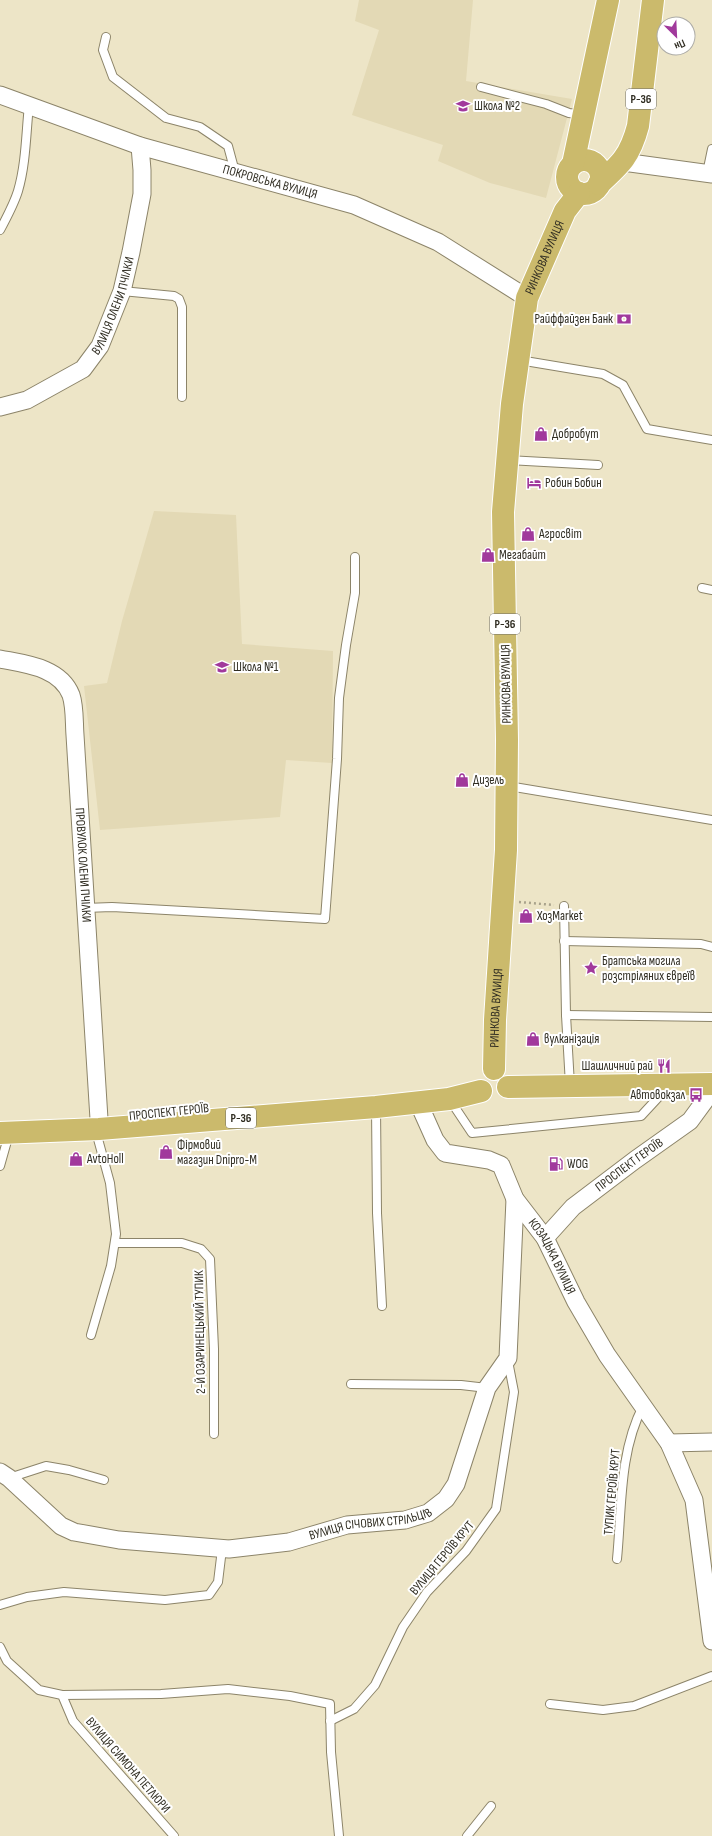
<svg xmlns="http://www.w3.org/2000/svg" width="712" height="1836" viewBox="0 0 712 1836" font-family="'Sofia Sans Condensed',sans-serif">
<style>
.built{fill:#e3d9b5}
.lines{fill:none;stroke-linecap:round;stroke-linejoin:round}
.lane-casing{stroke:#8c8469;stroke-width:10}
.street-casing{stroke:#8c8469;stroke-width:19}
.primary-casing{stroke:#fff;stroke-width:24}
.path{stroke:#a9a38c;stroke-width:2.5;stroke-dasharray:2 3;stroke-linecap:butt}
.lane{stroke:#fff;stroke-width:8}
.street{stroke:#fff;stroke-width:17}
.primary{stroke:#cbba6c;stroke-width:22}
.labels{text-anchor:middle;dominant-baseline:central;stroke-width:4;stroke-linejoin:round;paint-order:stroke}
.shield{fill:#fff;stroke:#6e6c64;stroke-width:1}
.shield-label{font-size:12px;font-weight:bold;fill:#302d22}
.poi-label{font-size:13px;fill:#302d22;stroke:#fff;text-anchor:start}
.street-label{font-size:13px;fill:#302d22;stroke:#fff}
</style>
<rect width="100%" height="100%" fill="#ede5c7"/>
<!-- built -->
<g class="built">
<polygon points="359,0 473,0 466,81 572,99 546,198 490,183 438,161 443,145 352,115 379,30 355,21"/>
<polygon points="154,511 236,515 242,644 333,651 332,763 286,760 280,817 100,830 84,686 107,683 122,621"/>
</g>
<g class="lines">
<defs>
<g id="lane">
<polyline points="106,37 103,50 113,77 166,118 200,127 228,146 235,172"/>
<polyline points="481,87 546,104 569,113 583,115"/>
<polyline points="707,173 712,149"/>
<path d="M 0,230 C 7,217 14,204 18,191 C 26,164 26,133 29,105"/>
<polyline points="122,291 174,296 179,299 182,307 182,397"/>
<polyline points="519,360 603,374 623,385 647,429 712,440"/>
<polyline points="507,460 598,465"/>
<polyline points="702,588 712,590"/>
<polyline points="508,786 712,820"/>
<polyline points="564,906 566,1015 570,1085"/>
<polyline points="85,908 112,907 325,919 337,759 339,698 346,645 355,593 355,557"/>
<polyline points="564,941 701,944 712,947"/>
<polyline points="566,1015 712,1017"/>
<polyline points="450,1100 472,1133 641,1116 666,1089"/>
<polyline points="376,1107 377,1213 382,1306"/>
<polyline points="0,1166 9,1134"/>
<polyline points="115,1243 182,1243 201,1249 210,1259 214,1349 214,1434"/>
<polyline points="91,1335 111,1266 116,1234 110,1183 98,1139 98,1129"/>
<polyline points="351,1384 461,1385 487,1388"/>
<polyline points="9,1478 46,1466 69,1470 104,1480"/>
<path d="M 617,1559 C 622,1508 619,1452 643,1406"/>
<polyline points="0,1605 27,1597 64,1592 165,1600 209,1595 218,1582 222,1549"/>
<polyline points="0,1647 7,1661 39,1690 62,1695 73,1721 174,1836"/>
<polyline points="62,1695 161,1694 228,1689 290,1696 330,1704 331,1752 339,1836"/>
<polyline points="550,1704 603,1710 634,1706 712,1676"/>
<polyline points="330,1721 354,1709 375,1685 403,1627 427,1592 466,1551 496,1509 514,1392 508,1361"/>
<polyline points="467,1836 491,1806"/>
</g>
<g id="street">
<path id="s1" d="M 0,95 L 140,146 L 354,205 L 438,242 L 527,298"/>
<polyline points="623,162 712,174"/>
<path id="s2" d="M 0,407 L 27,400 L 83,369 L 100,346 L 122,291 L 131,252 L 142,194 L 142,170 L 140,146"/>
<path id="s3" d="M 0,659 C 25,664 60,667 71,695 C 75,707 74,722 75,735 L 99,1119"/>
<path id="s4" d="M 418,1102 L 435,1140 L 445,1153 L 489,1160 L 501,1165 L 515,1199 L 545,1238 L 576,1302 L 607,1355 L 669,1443 L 694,1500 L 712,1641"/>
<path id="s5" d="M 545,1238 L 573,1207 L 635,1160 L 690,1121 L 712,1091"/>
<polyline points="669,1443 712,1442"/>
<path id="s6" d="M 0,1472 L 9,1478 L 61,1526 L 74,1532 L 119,1540 L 229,1549 L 289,1542 L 347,1525 L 405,1520 L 428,1513 L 446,1499 L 456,1484 L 487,1388 L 508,1358 L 515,1199"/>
</g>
<g id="primary">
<circle cx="584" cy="177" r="17"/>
<polyline points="573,164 608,0"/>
<path d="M 599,184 C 621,164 630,156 638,126 L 653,0"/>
<path id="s7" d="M 494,1069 L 495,1020 L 506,850 L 507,740 L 503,512 L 512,404 L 527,298 L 565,211 L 579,193"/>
<polyline points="508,1087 712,1084"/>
<polyline points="0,1133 99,1129 376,1107 449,1099 481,1091"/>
</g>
</defs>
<!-- lane casing -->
<use href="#lane" class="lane-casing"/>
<!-- street casing -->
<use href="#street" class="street-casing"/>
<!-- primary casing -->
<use href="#primary" class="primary-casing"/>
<!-- path -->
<polyline class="path" points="519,902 554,905"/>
<!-- lane -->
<use href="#lane" class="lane"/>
<!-- street -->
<use href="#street" class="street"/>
<!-- primary -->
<use href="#primary" class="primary"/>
</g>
<!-- icons -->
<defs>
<symbol id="school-bare" viewBox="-9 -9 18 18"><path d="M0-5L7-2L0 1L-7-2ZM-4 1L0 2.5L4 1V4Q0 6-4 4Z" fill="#a1399c" stroke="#fff" stroke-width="2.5" paint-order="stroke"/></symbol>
<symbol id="bank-bare" viewBox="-9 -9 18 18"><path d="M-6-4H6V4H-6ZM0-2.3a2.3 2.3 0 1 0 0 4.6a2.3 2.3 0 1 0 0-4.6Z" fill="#a1399c" stroke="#fff" stroke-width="2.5" paint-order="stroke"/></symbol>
<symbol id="shop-bare" viewBox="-9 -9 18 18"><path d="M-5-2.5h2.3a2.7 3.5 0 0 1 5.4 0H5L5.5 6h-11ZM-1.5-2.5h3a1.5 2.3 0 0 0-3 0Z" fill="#a1399c" stroke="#fff" stroke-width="2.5" paint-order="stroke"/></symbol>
<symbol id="hotel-bare" viewBox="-9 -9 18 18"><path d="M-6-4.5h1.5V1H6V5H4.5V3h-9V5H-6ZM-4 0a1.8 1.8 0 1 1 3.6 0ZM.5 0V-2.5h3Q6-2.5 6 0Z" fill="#a1399c" stroke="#fff" stroke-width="2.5" paint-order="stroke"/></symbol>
<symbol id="sight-bare" viewBox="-9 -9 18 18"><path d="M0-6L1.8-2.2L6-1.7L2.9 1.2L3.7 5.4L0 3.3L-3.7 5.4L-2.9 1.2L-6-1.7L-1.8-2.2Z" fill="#a1399c" stroke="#fff" stroke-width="2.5" paint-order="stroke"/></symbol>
<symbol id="restaurant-bare" viewBox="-9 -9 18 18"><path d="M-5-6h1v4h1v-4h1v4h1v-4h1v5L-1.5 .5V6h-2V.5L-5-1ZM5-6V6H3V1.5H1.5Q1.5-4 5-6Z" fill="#a1399c" stroke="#fff" stroke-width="2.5" paint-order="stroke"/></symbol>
<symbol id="bus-bare" viewBox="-9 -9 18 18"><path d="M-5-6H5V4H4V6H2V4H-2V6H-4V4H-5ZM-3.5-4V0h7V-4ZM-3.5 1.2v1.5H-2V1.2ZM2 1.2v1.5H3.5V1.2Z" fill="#a1399c" stroke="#fff" stroke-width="2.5" paint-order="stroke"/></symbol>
<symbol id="fuel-bare" viewBox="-9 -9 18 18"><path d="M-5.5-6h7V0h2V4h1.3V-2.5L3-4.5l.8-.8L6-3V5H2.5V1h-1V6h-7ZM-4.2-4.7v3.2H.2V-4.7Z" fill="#a1399c" stroke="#fff" stroke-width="2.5" paint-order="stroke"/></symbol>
</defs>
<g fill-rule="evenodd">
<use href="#school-bare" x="453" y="96" width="20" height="20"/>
<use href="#bank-bare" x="614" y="309" width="20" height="20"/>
<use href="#shop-bare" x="531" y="424" width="20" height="20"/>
<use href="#hotel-bare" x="524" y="473" width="20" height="20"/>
<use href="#shop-bare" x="518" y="524" width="20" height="20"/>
<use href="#shop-bare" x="478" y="545" width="20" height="20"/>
<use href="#school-bare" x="212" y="657" width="20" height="20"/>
<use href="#shop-bare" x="452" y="770" width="20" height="20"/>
<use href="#shop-bare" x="516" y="906" width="20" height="20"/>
<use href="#sight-bare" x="581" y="958" width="20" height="20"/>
<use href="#shop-bare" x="523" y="1029" width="20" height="20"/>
<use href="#restaurant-bare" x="654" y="1056" width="20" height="20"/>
<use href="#bus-bare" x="686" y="1085" width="20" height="20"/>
<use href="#shop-bare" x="156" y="1142" width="20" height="20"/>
<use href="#shop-bare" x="66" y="1149" width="20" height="20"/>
<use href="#fuel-bare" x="546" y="1154" width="20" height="20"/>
</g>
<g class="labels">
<!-- shield labels -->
<g class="shield">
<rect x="626" y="89" width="30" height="20" rx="3"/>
<rect x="490" y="614" width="30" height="20" rx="3"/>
<rect x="226" y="1108" width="30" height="20" rx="3"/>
</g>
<g class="shield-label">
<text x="641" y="99">Р-36</text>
<text x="505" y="624">Р-36</text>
<text x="241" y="1118">Р-36</text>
</g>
<!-- poi labels -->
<g class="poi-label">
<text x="474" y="106">Школа №2</text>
<text x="613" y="319" text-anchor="end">Райффайзен Банк</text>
<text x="552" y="434">Добробут</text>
<text x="545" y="483">Робин Бобин</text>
<text x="539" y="534">Агросвіт</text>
<text x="499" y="555">Мегабайт</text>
<text x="233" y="667">Школа №1</text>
<text x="473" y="780">Дизель</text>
<text x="537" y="916">ХозMarket</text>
<text x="602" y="961">Братська могила<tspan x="602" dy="15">розстріляних євреїв</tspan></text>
<text x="544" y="1039">вулканізація</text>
<text x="653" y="1066" text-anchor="end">Шашличний рай</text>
<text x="685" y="1095" text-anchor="end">Автовокзал</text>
<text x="177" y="1145">Фірмовий<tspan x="177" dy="15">магазин Dnipro-M</tspan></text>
<text x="87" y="1159">AvtoHoll</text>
<text x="567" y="1164">WOG</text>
</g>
<!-- street labels -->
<g class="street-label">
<text stroke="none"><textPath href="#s1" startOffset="284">ПОКРОВСЬКА ВУЛИЦЯ</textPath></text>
<text stroke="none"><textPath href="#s7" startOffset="817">РИНКОВА ВУЛИЦЯ</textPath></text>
<text stroke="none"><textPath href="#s2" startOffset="163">ВУЛИЦЯ ОЛЕНИ ПЧІЛКИ</textPath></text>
<text transform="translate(506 684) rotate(-91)">РИНКОВА ВУЛИЦЯ</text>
<text stroke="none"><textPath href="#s3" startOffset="254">ПРОВУЛОК ОЛЕНИ ПЧІЛКИ</textPath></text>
<text stroke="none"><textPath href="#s7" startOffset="61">РИНКОВА ВУЛИЦЯ</textPath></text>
<text transform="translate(169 1112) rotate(-6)">ПРОСПЕКТ ГЕРОЇВ</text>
<text stroke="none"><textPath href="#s5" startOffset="112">ПРОСПЕКТ ГЕРОЇВ</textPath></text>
<text stroke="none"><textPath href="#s4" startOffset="221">КОЗАЦЬКА ВУЛИЦЯ</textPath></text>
<text transform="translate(200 1332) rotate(-91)">2-Й ОЗАРИНЕЦЬКИЙ ТУПИК</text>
<text transform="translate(612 1492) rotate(-85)">ТУПИК ГЕРОЇВ КРУТ</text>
<text stroke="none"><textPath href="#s6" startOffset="396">ВУЛИЦЯ СІЧОВИХ СТРІЛЬЦІВ</textPath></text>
<text transform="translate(442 1558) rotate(-50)">ВУЛИЦЯ ГЕРОЇВ КРУТ</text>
<text transform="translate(128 1765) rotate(49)">ВУЛИЦЯ СИМОНА ПЕТЛЮРИ</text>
</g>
</g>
<!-- north arrow -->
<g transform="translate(676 36) rotate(156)"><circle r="19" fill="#ffffff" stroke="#acaba7"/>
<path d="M0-3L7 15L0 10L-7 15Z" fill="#a1399c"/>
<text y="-6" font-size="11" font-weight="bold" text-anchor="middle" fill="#302d22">Пн</text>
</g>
</svg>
